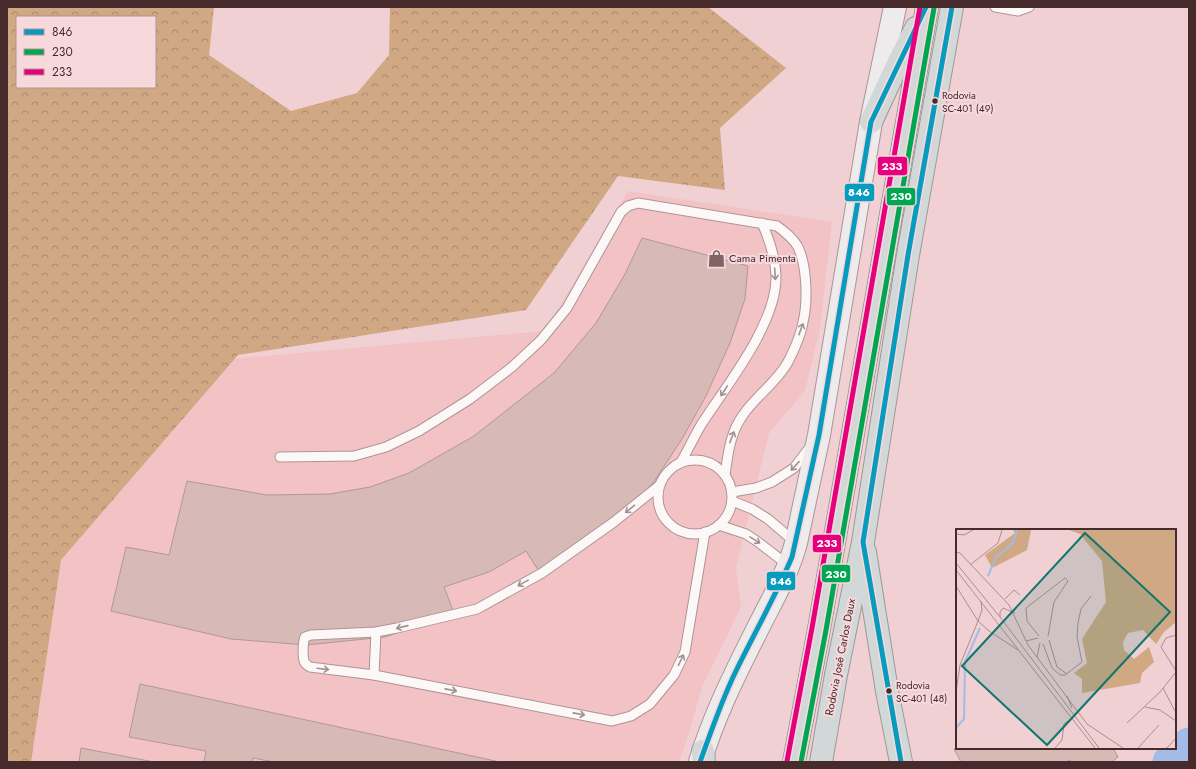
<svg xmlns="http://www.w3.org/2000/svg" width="1196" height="769" viewBox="0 0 1196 769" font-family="Jost,sans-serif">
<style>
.built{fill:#f3c2c5}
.forest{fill:url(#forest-crowns);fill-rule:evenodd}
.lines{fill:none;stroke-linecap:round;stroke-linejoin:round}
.river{stroke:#a3bce7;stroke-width:35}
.building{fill:#d7b9b6;stroke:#b29896}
.service-casing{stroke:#ae9496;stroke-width:11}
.secondary-casing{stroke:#ae9496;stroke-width:24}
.trunk-casing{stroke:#9c9899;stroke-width:24}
.service{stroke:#fdf8f8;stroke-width:9}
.secondary{stroke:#edebec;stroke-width:22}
.trunk{stroke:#d2d8d8;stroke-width:22}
.bus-1-casing{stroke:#f7d9db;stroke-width:8}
.bus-2-casing{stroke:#f7d9db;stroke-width:8}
.bus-3-casing{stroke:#f7d9db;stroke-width:8}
.bus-1{stroke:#079cbe;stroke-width:5}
.bus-2{stroke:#00a651;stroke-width:5}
.bus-3{stroke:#e5007d;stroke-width:5}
.oneway{stroke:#a29192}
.bus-dot{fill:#462a2c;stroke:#f7d9db;stroke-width:1.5}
.labels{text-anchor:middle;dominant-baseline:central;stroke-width:4;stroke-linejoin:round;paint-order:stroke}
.bus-label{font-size:10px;fill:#462a2c;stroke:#f7d9db;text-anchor:start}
.poi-label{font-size:11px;fill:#462a2c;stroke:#f7d9db;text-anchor:start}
.street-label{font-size:11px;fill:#462a2c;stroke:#f7d9db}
.inset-river{fill:none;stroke:#a3bce7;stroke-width:2}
.inset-road{fill:none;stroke:#ac8e90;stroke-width:1}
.view{fill:#0f766e;fill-opacity:0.15;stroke:#0f766e;stroke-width:2}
.inset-edge{fill:none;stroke:#462a2c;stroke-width:2}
.line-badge{stroke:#f7d9db;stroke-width:1.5}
.badge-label{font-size:11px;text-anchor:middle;font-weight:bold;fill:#fff}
</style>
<defs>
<pattern id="forest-crowns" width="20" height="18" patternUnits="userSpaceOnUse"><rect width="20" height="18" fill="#d0a883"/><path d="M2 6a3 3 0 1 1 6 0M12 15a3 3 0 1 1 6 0" fill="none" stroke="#ab896b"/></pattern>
</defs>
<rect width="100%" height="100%" fill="#f0d0d2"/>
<!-- built -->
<polygon class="built" points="628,191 832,222 820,328 805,391 769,433 736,568 741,607 702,687 689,733 679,762 27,762 64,530 219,360 545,331"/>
<!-- forest -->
<path class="forest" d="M 7,7 L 214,7 L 209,55 L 291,111 L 357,93 L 389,55 L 390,7 L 708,7 L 786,68 L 720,128 L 725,190 L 618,176 L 526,310 L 238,355 L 61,560 L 31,762 L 7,762 ZM 17,17 L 155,17 L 155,87 L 17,87 Z"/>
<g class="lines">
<!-- river -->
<polyline class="river" points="1170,762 1189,745"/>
</g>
<!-- building -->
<g class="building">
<polygon points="642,238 748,266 745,299 730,343 706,396 682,439 653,483 607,530 542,576 526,551 489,572 444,587 454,613 385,637 306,645 231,639 111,611 126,547 169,555 187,481 267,495 330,494 370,487 409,473 474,436 554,373 596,323 625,274"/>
<polygon points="140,684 500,762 274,762 253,758 252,762 204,762 206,751 129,737"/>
<polygon points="81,748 154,762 79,762"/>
<polygon points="957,748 1113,748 1118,757 1112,762 1072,762 1070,760 1066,762 961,762 954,749"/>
</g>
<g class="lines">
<defs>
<g id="service">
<polyline points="995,7 1018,11 1029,7"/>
<path d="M 280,457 L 354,456 L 386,447 L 419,431 L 470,399 L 512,367 L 541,340 L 567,308 L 621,212 L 628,206 L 638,203 L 777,226 C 785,232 793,238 798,247 C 807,266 808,302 803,322 C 801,335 794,350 788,362 C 777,382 756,396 743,415 C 730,433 728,454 725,475"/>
<circle cx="695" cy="497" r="37"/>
<path d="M 681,462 C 688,450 694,437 701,425 C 726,386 775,326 776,279 C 776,259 770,241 762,223"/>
<path d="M 660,485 L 614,522 L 542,573 L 477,609 L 397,628 L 376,632 L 311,635 L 305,637 C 303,641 302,658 305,663 C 306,664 308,666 310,667 L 374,675 L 612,721 L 631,716 L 650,704 L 674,675 L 685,652 L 705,532"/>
<polyline points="732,492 756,488 772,482 794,468 810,447"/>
<polyline points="732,501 752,509 768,519 795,542"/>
<polyline points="719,525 746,534 758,542 788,565"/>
<polyline points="374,675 376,632"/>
</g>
<path id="secondary" d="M 700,762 C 714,715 736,672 758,628 C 772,600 788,573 796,543 L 819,435 L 871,122 L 895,7"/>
<g id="trunk">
<polyline points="871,122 895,70 916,28"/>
<polyline points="865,552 887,691 901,762"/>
<polyline points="703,751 704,762"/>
<polyline points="794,762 819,629 927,7"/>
<polyline points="821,762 836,675 863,542 908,255 952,7"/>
</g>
</defs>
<!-- service casing -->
<use href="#service" class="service-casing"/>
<!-- secondary casing -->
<use href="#secondary" class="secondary-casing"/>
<!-- trunk casing -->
<use href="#trunk" class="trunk-casing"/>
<!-- service -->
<use href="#service" class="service"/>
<!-- secondary -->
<use href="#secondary" class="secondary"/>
<!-- trunk -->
<use href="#trunk" class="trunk"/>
<defs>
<g id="bus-1">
<path d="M 700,762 C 711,732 721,702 735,673 C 754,634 775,597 792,557 L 819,435 L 871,122 L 926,7"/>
<polyline points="901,762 863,542 908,255 952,7"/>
</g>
<polyline id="bus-2" points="801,762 826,630 934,8"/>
<polyline id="bus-3" points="787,761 812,628 920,7"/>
</defs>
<!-- bus-1 casing -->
<use href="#bus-1" class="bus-1-casing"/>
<!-- bus-2 casing -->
<use href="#bus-2" class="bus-2-casing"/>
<!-- bus-3 casing -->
<use href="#bus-3" class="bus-3-casing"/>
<!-- bus-1 -->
<use href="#bus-1" class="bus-1"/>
<!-- bus-2 -->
<use href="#bus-2" class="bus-2"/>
<!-- bus-3 -->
<use href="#bus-3" class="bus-3"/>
</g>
<!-- one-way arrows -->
<defs><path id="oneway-shaft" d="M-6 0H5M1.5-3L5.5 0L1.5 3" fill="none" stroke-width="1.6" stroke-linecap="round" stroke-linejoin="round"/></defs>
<g class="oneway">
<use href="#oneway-shaft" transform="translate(775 274) rotate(87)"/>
<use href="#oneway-shaft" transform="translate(801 329) rotate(-70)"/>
<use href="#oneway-shaft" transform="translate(724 391) rotate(123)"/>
<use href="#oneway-shaft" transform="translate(732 437) rotate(-69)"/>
<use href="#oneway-shaft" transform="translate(795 466) rotate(133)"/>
<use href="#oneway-shaft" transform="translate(630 509) rotate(141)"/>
<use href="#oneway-shaft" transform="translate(755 540) rotate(32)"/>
<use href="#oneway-shaft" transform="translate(523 583) rotate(151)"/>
<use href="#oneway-shaft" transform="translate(402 627) rotate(167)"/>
<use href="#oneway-shaft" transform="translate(681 660) rotate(-64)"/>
<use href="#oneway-shaft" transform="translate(323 669) rotate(7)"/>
<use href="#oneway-shaft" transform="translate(451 690) rotate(11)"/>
<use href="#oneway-shaft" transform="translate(579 714) rotate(11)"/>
</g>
<!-- icons -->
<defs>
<symbol id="shop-bare" viewBox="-9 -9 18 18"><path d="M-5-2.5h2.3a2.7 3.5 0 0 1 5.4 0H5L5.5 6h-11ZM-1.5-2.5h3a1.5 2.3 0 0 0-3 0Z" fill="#826466" stroke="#f7d9db" stroke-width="2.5" paint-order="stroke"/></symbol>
</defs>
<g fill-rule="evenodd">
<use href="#shop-bare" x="704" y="246" width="25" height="25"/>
</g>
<!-- markers -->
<g class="bus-dot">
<circle cx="935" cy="101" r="3.5"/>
<circle cx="889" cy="691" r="3.5"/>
</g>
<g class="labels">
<!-- bus labels -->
<g class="bus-label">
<text x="942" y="95">Rodovia<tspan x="942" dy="13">SC-401 (49)</tspan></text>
<text x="896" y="685">Rodovia<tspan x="896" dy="13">SC-401 (48)</tspan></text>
</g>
<!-- poi labels -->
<g class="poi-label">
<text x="729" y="258">Cama Pimenta</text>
</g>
<!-- street labels -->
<g class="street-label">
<text transform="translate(840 657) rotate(-79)">Rodovia José Carlos Daux</text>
</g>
</g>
<!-- overview -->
<g transform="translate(956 529)">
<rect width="220" height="220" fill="#f0d0d2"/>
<path d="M 57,1 L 75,1 L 71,21 L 36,39 L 29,26 L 59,4 ZM 113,1 L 220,1 L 220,93 L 208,103 L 200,115 L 187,101 L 172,104 L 167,113 L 168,121 L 178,130 L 193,118 L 198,133 L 186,144 L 184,154 L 126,164 L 126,150 L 118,144 L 131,134 L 126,110 L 150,73 L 146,32 L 124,5 Z" fill="#d0a883"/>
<path class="inset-river" d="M 32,47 L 40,28 L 57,14 L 61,1M 0,199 L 8,190 L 9,133 L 24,99"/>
<path class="inset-road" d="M 0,5 L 8,6 L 17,1M 0,23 L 4,24 L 53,76 L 72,116 L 131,195 L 167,219M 0,34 L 44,88 L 143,219M 14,36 L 42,14 L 46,1M 0,41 L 139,219M 0,57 L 22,92 L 4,136 L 0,163M 49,70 L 58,61 L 64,66M 25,72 L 26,81 L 22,92 L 33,102 L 62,121M 44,88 L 44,83 L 47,79 L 59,84M 220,106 L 210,109 L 205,118 L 220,142M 83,107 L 71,92 L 70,79 L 109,49 L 112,52 L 98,73 L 92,107M 93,111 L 101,138 L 111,145M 70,112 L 82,109M 87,115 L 96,139 L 104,146 L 109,146 L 126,133 L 121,108 L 122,94 L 125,80 L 135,67M 81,128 L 84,114M 207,159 L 220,184M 111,167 L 116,179M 189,178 L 204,181 L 220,192M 171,194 L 204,163 L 220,143M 99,219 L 106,211 L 108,195 L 116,189M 182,219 L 203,196M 211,219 L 220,209"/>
<path class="view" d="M 129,4 L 214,83 L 91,216 L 6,137 Z"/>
<rect width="220" height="220" class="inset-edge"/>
</g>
<g class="line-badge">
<rect x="877" y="156" width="31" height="20" rx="4" fill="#e5007d"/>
<rect x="844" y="183" width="31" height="19" rx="4" fill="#079cbe"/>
<rect x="886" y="187" width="30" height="19" rx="4" fill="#00a651"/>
<rect x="812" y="534" width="30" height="19" rx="4" fill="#e5007d"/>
<rect x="821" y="564" width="30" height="19" rx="4" fill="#00a651"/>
<rect x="766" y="571" width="30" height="20" rx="4" fill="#079cbe"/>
</g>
<g class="badge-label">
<text x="892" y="170">233</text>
<text x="859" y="196">846</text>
<text x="901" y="200">230</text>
<text x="827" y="547">233</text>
<text x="836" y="578">230</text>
<text x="781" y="585">846</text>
</g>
<!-- border -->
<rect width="1196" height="769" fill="none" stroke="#462a2c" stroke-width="16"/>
<!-- legend -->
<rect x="16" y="16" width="140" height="72" fill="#f7d9db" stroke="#b09395"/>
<rect x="24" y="29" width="20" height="6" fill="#079cbe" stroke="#b09395"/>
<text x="52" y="36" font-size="12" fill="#462a2c">846</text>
<rect x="24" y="49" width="20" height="6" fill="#00a651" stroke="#b09395"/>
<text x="52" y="56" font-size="12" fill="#462a2c">230</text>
<rect x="24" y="69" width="20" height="6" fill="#e5007d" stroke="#b09395"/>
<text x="52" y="76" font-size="12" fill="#462a2c">233</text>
</svg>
